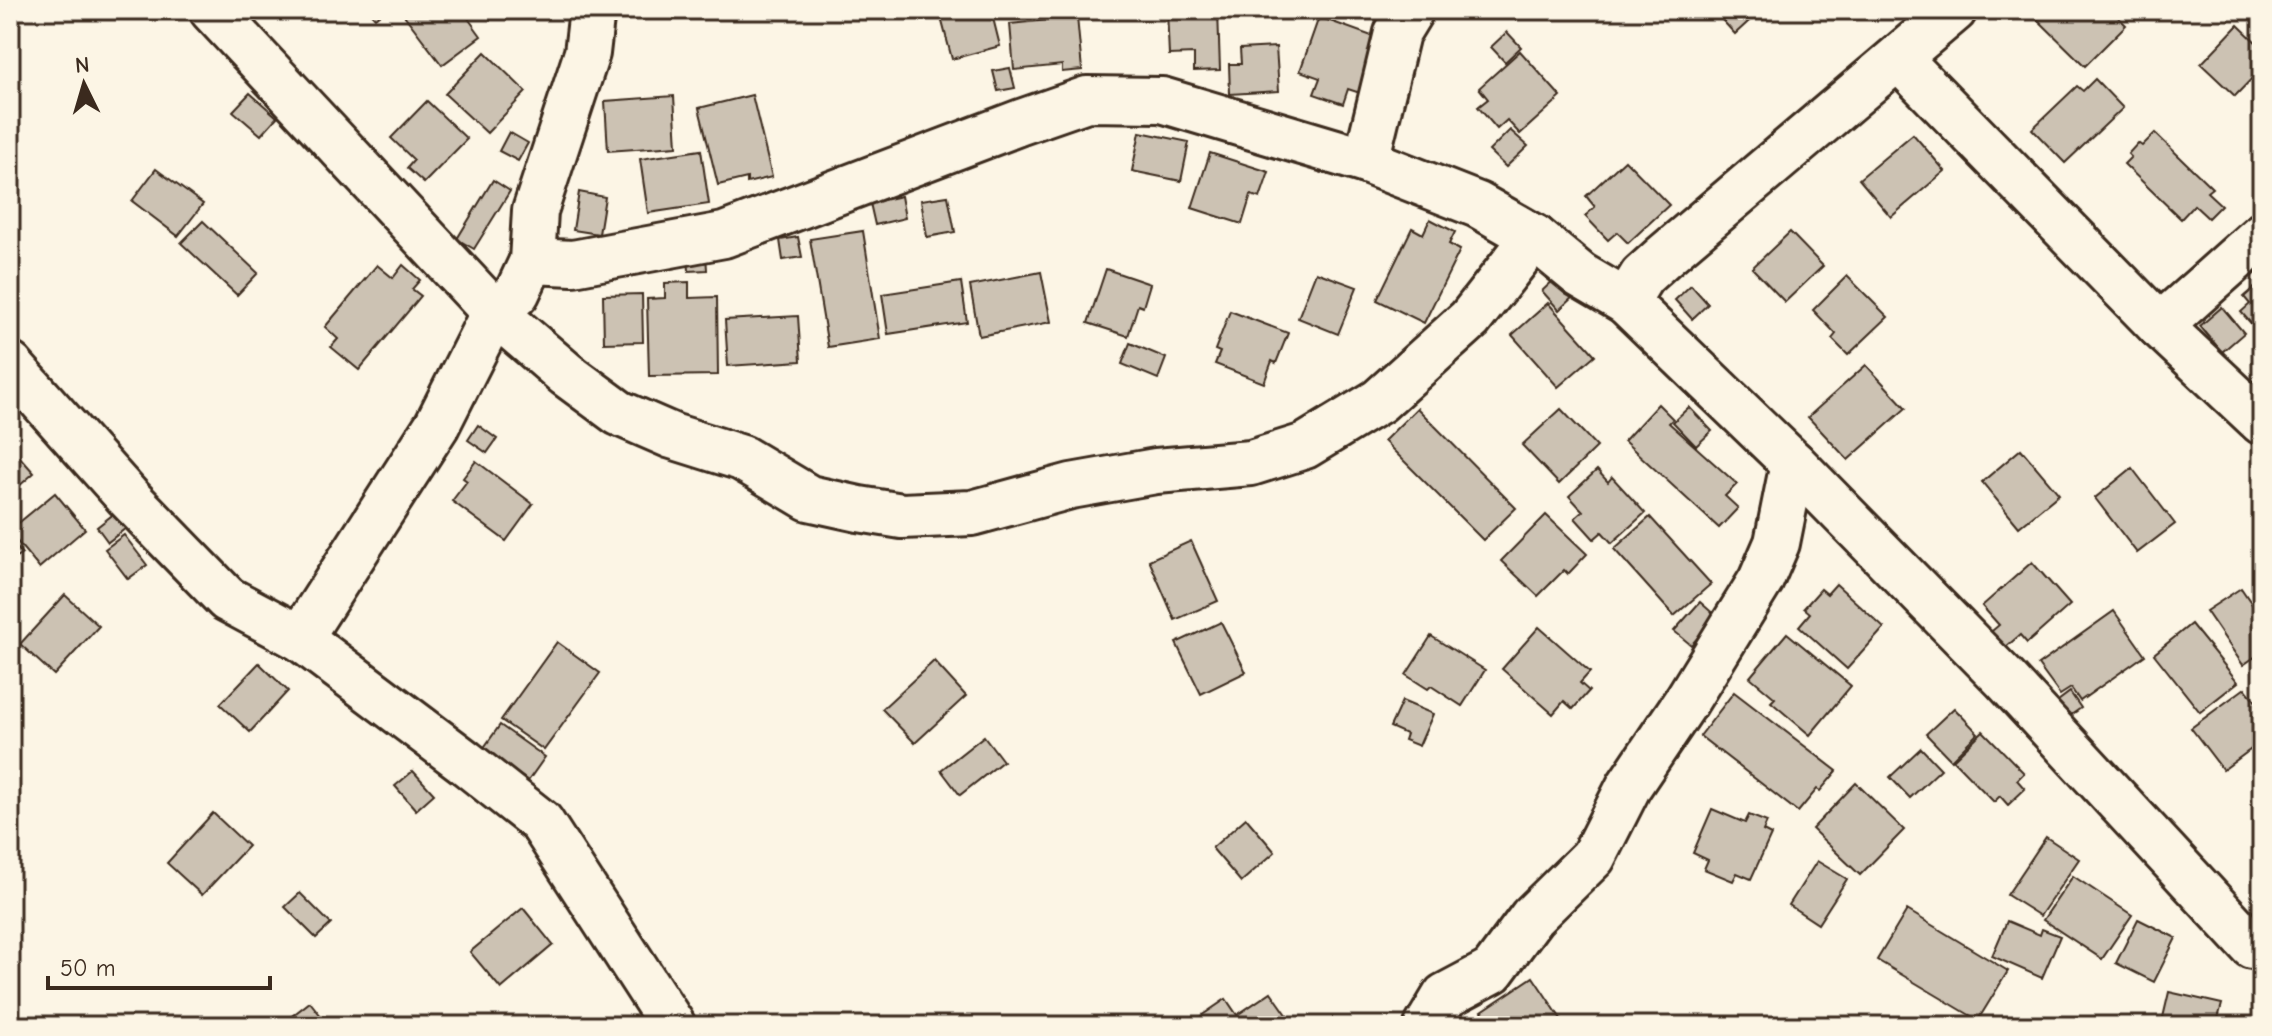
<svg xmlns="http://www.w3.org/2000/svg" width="2272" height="1036" viewBox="0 0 2272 1036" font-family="'Comic Neue',sans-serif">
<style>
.building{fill:#ccc2b3;stroke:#3b2a1e;stroke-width:2}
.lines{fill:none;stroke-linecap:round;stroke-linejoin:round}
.minor-casing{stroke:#3b2a1e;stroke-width:50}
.minor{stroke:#fcf5e5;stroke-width:44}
</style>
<rect width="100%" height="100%" fill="#fcf5e5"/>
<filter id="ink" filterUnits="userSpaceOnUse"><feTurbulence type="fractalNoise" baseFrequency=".0125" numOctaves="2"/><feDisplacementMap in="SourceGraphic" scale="16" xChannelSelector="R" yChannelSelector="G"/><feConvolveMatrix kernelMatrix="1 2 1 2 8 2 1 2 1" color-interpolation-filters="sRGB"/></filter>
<g filter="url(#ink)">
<!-- building -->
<g class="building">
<polygon points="368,10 385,10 375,18"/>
<polygon points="410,10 462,10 481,36 442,65 404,15"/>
<polygon points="939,10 991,10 1000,46 952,59"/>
<polygon points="1167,10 1218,10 1220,70 1194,71 1194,54 1169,55"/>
<polygon points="1713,10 1761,10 1735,34"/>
<polygon points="2031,10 2111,10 2126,25 2085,66 2030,12"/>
<polygon points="1077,17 1082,70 1062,72 1062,65 1014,70 1010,24"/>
<polygon points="1319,17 1383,40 1363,94 1348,89 1343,104 1314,94 1320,78 1300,71"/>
<polygon points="2238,25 2262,48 2262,68 2235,96 2201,64"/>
<polygon points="1507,32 1521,47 1505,62 1491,47"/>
<polygon points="1276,47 1279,91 1230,94 1229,64 1241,64 1240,49"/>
<polygon points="1520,51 1561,97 1520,134 1507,120 1497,129 1478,107 1488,99 1479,88"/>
<polygon points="485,52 526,92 487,133 445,94"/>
<polygon points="1010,68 1015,88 998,91 993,71"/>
<polygon points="2095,79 2123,108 2065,163 2032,129 2077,86 2083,91"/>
<polygon points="250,93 277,117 261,135 233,111"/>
<polygon points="752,95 772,177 747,183 747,178 718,185 699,108"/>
<polygon points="674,96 677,146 608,151 605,101"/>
<polygon points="427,101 467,139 424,183 407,168 414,160 391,138"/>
<polygon points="1510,130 1528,146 1506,167 1489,151"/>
<polygon points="509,132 528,143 518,161 499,151"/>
<polygon points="1140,132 1189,142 1181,181 1132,171"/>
<polygon points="2155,133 2212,188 2207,192 2221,205 2208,218 2194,205 2181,219 2124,164 2131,157 2128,154 2138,143 2142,146"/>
<polygon points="1913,134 1945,171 1891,217 1859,179"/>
<polygon points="701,150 709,204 648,213 640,159"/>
<polygon points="1210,153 1269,172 1260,198 1251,195 1242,224 1192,208"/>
<polygon points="1625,160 1669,205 1628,243 1617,232 1608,240 1585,216 1595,207 1586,196"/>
<polygon points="156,169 203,204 178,236 132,201"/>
<polygon points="493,180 510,191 474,249 457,239"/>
<polygon points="579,192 605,197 599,234 573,230"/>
<polygon points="901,196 905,218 875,225 870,203"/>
<polygon points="948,196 955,232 927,237 921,200"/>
<polygon points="1430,219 1455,232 1449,244 1460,250 1424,323 1377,300 1412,228 1423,234"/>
<polygon points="203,221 258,273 237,295 181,243"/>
<polygon points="863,231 880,339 828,347 810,239"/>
<polygon points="1790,232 1823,266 1785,302 1752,268"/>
<polygon points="798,237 802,257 783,260 780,240"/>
<polygon points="706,255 707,270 689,271 688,256"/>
<polygon points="377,265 393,278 403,265 420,280 412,289 421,296 359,370 331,347 338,339 325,327"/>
<polygon points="1106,269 1150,284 1143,307 1138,305 1128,336 1088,323"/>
<polygon points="1041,272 1051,322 979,336 970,286"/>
<polygon points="1316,272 1357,287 1338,334 1298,318"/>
<polygon points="1847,276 1888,317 1848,355 1832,339 1836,334 1813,310"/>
<polygon points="1557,277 1575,295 1559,310 1542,291"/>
<polygon points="689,282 689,298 717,297 718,375 649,376 647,299 665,298 665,283"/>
<polygon points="961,282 967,322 888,334 882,294"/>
<polygon points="2261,282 2262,283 2262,336 2241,312 2250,304 2244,297"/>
<polygon points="1691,285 1708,304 1692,319 1675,300"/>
<polygon points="642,294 643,342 604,343 603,295"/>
<polygon points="1548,303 1595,355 1558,387 1512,335"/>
<polygon points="2222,307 2244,333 2222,352 2200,326"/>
<polygon points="1230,311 1288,333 1276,363 1272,361 1264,383 1215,364 1220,352 1215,350"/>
<polygon points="798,316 801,361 728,366 725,320"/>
<polygon points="1130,343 1166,358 1158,379 1122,364"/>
<polygon points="1866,365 1906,408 1848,460 1808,417"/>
<polygon points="10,391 26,408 10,423"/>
<polygon points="1658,404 1673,419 1669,423 1737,484 1725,496 1738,508 1719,528 1624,441"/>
<polygon points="1689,407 1712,431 1696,446 1673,422"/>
<polygon points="1417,408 1516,508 1483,540 1384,441"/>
<polygon points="1561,409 1597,447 1559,484 1522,445"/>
<polygon points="478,425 497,439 487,453 468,440"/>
<polygon points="10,446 34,473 10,494"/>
<polygon points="2021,449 2059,494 2019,527 1982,482"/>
<polygon points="476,461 533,504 506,541 452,501 467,481 463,478"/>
<polygon points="2132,468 2175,524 2137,553 2095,498"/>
<polygon points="1597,470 1608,482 1612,477 1645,513 1612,543 1602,532 1594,539 1575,518 1583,511 1569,496"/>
<polygon points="55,493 85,529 39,568 10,533 10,530"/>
<polygon points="115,513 126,528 108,542 97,527"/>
<polygon points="1546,515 1587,554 1568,574 1564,570 1538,596 1501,561"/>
<polygon points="1650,517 1711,584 1674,616 1614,549"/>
<polygon points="124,535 147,565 128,579 105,549"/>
<polygon points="10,539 22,554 10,562"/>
<polygon points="1191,541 1218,601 1175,620 1149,560"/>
<polygon points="2032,562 2070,605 2027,643 2020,635 2000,652 1986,636 1999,625 1982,606"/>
<polygon points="1836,584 1884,628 1847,669 1799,626 1810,613 1804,608 1821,589 1827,594"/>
<polygon points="2241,588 2254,607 2262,601 2262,652 2243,665 2206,611"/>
<polygon points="65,595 99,626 54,675 20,644"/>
<polygon points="1700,602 1717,617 1691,645 1674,631"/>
<polygon points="2114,611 2145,655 2080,701 2071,688 2060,695 2038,665"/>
<polygon points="1221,622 1246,672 1201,694 1176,643"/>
<polygon points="2191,624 2238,682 2200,712 2154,654"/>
<polygon points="1539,627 1590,672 1580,683 1589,691 1573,709 1564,701 1553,714 1502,669"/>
<polygon points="1787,633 1851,686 1810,735 1771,702 1775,698 1750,677"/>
<polygon points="1431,636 1485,670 1462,706 1431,686 1428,689 1406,675"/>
<polygon points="557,642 600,673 544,750 501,720"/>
<polygon points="934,661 966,696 915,743 882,709"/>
<polygon points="259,663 288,691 250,732 220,704"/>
<polygon points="2245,688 2262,709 2262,741 2223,770 2191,728"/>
<polygon points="1734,692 1837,771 1820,791 1817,789 1798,812 1700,736"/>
<polygon points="2070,692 2081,708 2061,722 2050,707"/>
<polygon points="1402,701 1433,714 1419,746 1404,740 1406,734 1390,727"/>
<polygon points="1954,708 1978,733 1951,760 1926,734"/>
<polygon points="500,725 545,757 528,781 483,749"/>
<polygon points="1983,731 2024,773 2017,780 2025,789 2008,805 2000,796 1994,802 1953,760"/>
<polygon points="984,736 1003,761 960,795 941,770"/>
<polygon points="1921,748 1941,769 1910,798 1890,777"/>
<polygon points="413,771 434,794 416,810 395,786"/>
<polygon points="1856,783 1904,830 1860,875 1812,829"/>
<polygon points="1712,809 1745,823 1749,815 1767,822 1763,831 1771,835 1751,879 1737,873 1733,881 1704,869 1708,860 1693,853"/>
<polygon points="213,813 248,846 202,895 167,863"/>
<polygon points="1246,818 1275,852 1241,882 1212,848"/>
<polygon points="2046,837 2079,859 2040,916 2007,895"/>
<polygon points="1817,861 1847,879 1818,924 1789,905"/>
<polygon points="2073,876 2132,915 2102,959 2043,920"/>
<polygon points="300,893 331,924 316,938 285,907"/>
<polygon points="523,908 553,945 501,989 470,952"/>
<polygon points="1907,910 2008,971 1978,1020 1877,960"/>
<polygon points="2138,919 2176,938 2154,982 2116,963"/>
<polygon points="2007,921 2040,935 2042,929 2060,936 2042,978 1992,956"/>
<polygon points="1533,977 1563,1022 1557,1026 1492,1026 1482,1011"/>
<polygon points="1271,992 1295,1026 1208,1026 1201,1016 1226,999 1237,1015"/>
<polygon points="2169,992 2222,1004 2216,1026 2161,1026"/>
<polygon points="310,1002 329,1026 279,1026"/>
</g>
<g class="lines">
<defs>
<g id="minor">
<polyline points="212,10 494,312 566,374 619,413 672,436 742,458 809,498 859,509 902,516 972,513 1071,486 1156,471 1251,463 1305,446 1379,401 1470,319 1534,237"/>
<polyline points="1899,59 2160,326 2262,422"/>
<polyline points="1366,161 1397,33 1411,10"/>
<polyline points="532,261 573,263 724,235 1021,122 1087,99 1162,100 1366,161 1478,205 1534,237 1580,275 1626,302 1793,463 2005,679 2252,946"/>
<polyline points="1626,302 1642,276 1663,257 1954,10"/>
<polyline points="2160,326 2262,235"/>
<polyline points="10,365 127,496 227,599 300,638 465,762 541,822 673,1026"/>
<polyline points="300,638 437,425 494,312 517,293 532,261 535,211 587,53 592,10"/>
<polyline points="1427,1026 1445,996 1492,971 1532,917 1593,857 1629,786 1687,700 1761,580 1777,543 1793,463"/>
</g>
</defs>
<!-- minor casing -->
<use href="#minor" class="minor-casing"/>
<!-- minor -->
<use href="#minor" class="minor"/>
</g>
</g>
<!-- margin -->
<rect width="2272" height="1036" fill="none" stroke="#fcf5e5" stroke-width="40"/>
<rect x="20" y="20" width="2232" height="996" fill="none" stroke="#3b2a1e" stroke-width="3" filter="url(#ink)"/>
<!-- north arrow -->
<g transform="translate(84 84) rotate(355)" stroke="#fcf5e5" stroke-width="6" paint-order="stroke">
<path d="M0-6L14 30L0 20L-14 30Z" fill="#3b2a1e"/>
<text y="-12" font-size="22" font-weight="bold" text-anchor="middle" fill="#3b2a1e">N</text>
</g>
<!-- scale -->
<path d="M48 976v12h222v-12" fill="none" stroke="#3b2a1e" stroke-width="4"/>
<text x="60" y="976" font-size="24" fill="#3b2a1e" stroke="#fcf5e5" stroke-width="6" paint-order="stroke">50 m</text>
</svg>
